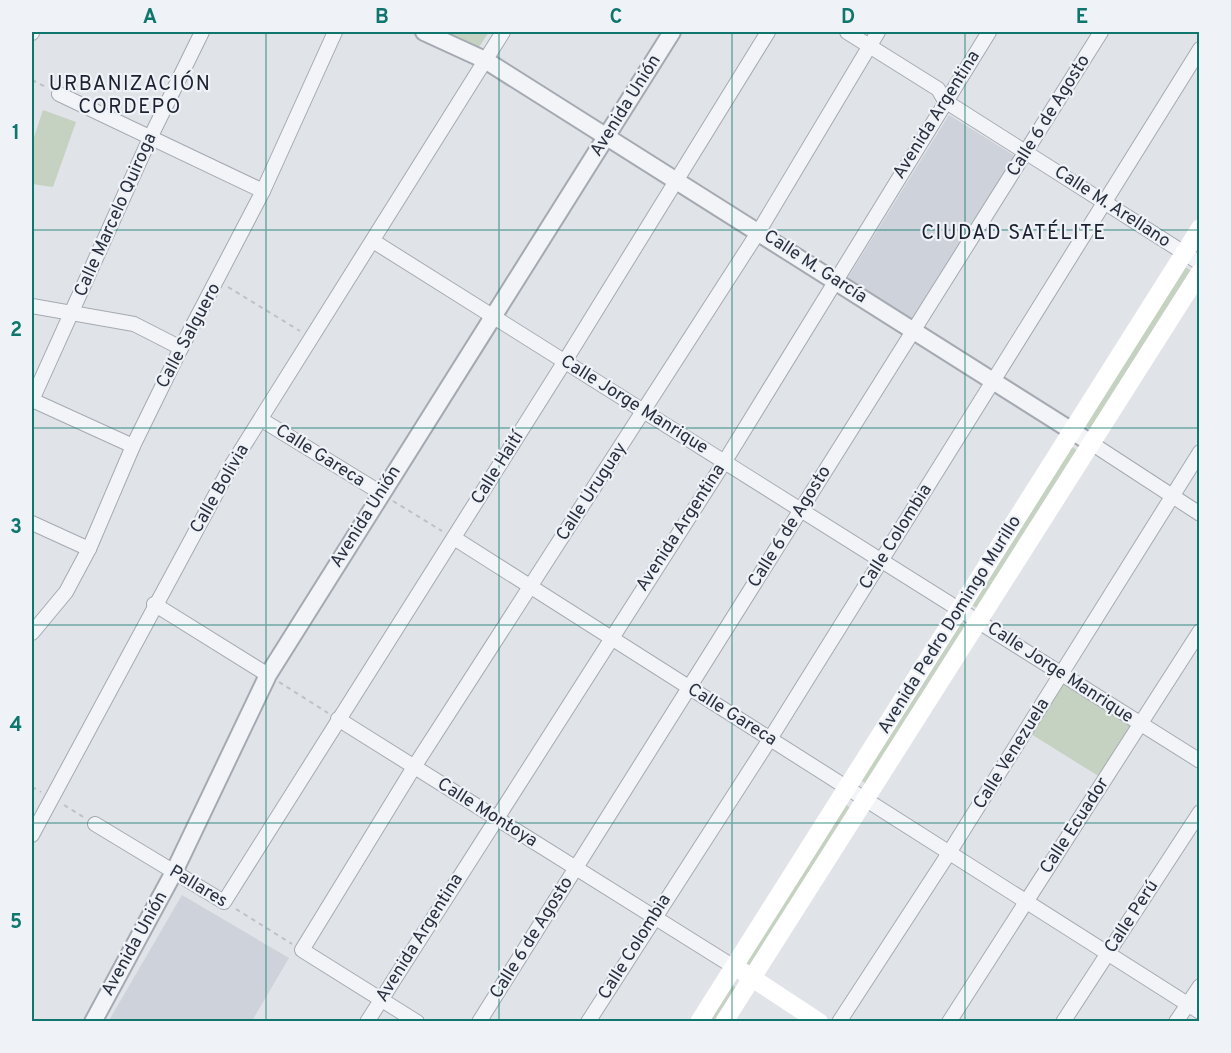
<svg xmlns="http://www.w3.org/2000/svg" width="1231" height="1053" viewBox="0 0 1231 1053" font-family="Overpass,sans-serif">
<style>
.built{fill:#ced2da}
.green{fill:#c5d2c1}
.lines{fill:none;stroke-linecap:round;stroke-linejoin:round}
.minor-casing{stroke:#a5aab2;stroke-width:16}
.tertiary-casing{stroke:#a5aab2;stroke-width:20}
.path{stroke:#bec1c7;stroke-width:2;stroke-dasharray:4.5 4.5;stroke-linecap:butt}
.minor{stroke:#f2f4f7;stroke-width:14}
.tertiary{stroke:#f2f4f7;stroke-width:16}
.secondary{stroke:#fff;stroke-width:18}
.grid{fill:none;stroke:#0f766e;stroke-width:1.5;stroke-opacity:0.55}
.labels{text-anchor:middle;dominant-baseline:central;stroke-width:4.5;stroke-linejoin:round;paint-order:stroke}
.street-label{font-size:18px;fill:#29303f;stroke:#eff2f6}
.neighbourhood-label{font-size:20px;letter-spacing:1.5px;fill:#1b2130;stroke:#eff2f6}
.neatline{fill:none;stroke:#0f766e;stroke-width:2}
.grid-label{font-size:20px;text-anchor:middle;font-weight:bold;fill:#0f766e}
</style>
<rect width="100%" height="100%" fill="#e0e3e8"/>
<!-- built -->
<g class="built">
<polygon points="949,115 1015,156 912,320 847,279"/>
<polygon points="182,895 289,958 252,1021 108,1022"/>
</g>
<!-- green -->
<g class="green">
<polygon points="448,32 489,32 479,47"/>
<polygon points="43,110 76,122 53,187 32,184 32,143"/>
<polygon points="1184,266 1193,272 1092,429 1083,424"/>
<polygon points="1070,446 1079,451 978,609 969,603"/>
<polygon points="959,621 967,626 869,785 860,780"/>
<polygon points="1062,683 1131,726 1100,777 1031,734"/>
<polygon points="845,804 853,810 752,967 744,962"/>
<polygon points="730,984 739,989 718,1021 706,1022"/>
</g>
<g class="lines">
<defs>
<g id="minor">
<polyline points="847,32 938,89 945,101 1200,263"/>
<polyline points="32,33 32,32"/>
<polyline points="59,94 263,191"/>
<polyline points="373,241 1200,761"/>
<polyline points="32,306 134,324 181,348"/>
<polyline points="32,400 151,136 202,32"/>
<polyline points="32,400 133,446"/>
<polyline points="262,420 381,493"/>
<polyline points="1091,443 1200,514"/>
<polyline points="32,523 89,549"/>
<polyline points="454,538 1200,1012"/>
<polyline points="154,604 268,675"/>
<polyline points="32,633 66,592 89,549 133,446 181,348 263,191 335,32"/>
<polyline points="338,719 734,967"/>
<polyline points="95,824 224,902 565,361 768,32"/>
<polyline points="32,835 231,466 503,32"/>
<polyline points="367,1022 725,461 989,32"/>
<polyline points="417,1022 302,950 414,767 759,231 878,32"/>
<polyline points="479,1022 1101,32"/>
<polyline points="588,1022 770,739 1200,49"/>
<polyline points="839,1022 949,853 1200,452"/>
<polyline points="949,1022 1200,631"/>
<polyline points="1063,1022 1200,812"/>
<polyline points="1176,1022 1200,986"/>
</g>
<g id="tertiary">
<polyline points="424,32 485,60 1091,443"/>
<polyline points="93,1022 174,872 268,675 672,32"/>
</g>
</defs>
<!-- minor casing -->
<use href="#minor" class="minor-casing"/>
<!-- tertiary casing -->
<use href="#tertiary" class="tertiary-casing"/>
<!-- path -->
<g class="path">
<polyline points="32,80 48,88"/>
<polyline points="228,287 300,331"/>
<polyline points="393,501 442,531"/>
<polyline points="279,682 328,713"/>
<polyline points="32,787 41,792"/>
<polyline points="64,805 85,818"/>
<polyline points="236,909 292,944"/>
</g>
<!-- minor -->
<use href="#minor" class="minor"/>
<!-- tertiary -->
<use href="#tertiary" class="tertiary"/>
<!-- secondary -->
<g class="secondary">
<polyline points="743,972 819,1022"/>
<polyline points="699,1022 1200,228"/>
<polyline points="724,1022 1200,272"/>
</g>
</g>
<!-- grid -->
<path class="grid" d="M 266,32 L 266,1022M 499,32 L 499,1022M 732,32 L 732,1022M 965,32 L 965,1022M 32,230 L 1200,230M 32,428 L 1200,428M 32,625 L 1200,625M 32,823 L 1200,823"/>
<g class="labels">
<!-- street labels -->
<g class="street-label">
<text transform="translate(626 106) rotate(-58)">Avenida Unión</text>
<text transform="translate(937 115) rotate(-58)">Avenida Argentina</text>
<text transform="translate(1049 116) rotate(-58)">Calle 6 de Agosto</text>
<text transform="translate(1112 207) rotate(33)">Calle M. Arellano</text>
<text transform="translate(116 215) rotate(-66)">Calle Marcelo Quiroga</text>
<text transform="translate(815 267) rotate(33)">Calle M. García</text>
<text transform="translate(189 336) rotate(-62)">Calle Salguero</text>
<text transform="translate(634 405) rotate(32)">Calle Jorge Manrique</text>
<text transform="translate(320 456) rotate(32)">Calle Gareca</text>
<text transform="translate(498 468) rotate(-58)">Calle Haití</text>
<text transform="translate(220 489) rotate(-60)">Calle Bolivia</text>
<text transform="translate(592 492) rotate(-57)">Calle Uruguay</text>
<text transform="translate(366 517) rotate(-58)">Avenida Unión</text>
<text transform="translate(790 527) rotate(-58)">Calle 6 de Agosto</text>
<text transform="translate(681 528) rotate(-57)">Avenida Argentina</text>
<text transform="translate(896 537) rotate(-58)">Calle Colombia</text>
<text transform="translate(950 625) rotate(-58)">Avenida Pedro Domingo Murillo</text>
<text transform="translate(1060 673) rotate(33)">Calle Jorge Manrique</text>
<text transform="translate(732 715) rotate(32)">Calle Gareca</text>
<text transform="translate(1012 754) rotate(-58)">Calle Venezuela</text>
<text transform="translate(487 813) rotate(32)">Calle Montoya</text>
<text transform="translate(1075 826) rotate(-57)">Calle Ecuador</text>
<text transform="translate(198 887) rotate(31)">Pallares</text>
<text transform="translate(1132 917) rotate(-57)">Calle Perú</text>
<text transform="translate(420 938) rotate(-58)">Avenida Argentina</text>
<text transform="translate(532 938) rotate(-58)">Calle 6 de Agosto</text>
<text transform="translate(135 944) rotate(-61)">Avenida Unión</text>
<text transform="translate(635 947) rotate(-58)">Calle Colombia</text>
</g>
<!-- neighbourhood labels -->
<g class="neighbourhood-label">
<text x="130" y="85">URBANIZACIÓN<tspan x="130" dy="23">CORDEPO</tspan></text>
<text x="1014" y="234">CIUDAD SATÉLITE</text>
</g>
</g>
<!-- border -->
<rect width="1231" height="1053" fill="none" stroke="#eff2f6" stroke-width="66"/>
<rect x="33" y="33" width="1165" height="987" class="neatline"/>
<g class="grid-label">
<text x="150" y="23">A</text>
<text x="382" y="23">B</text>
<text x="616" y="23">C</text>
<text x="848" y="23">D</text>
<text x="1082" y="23">E</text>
<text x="16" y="139">1</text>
<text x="16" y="336">2</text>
<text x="16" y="533">3</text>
<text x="16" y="731">4</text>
<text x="16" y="928">5</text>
</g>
</svg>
